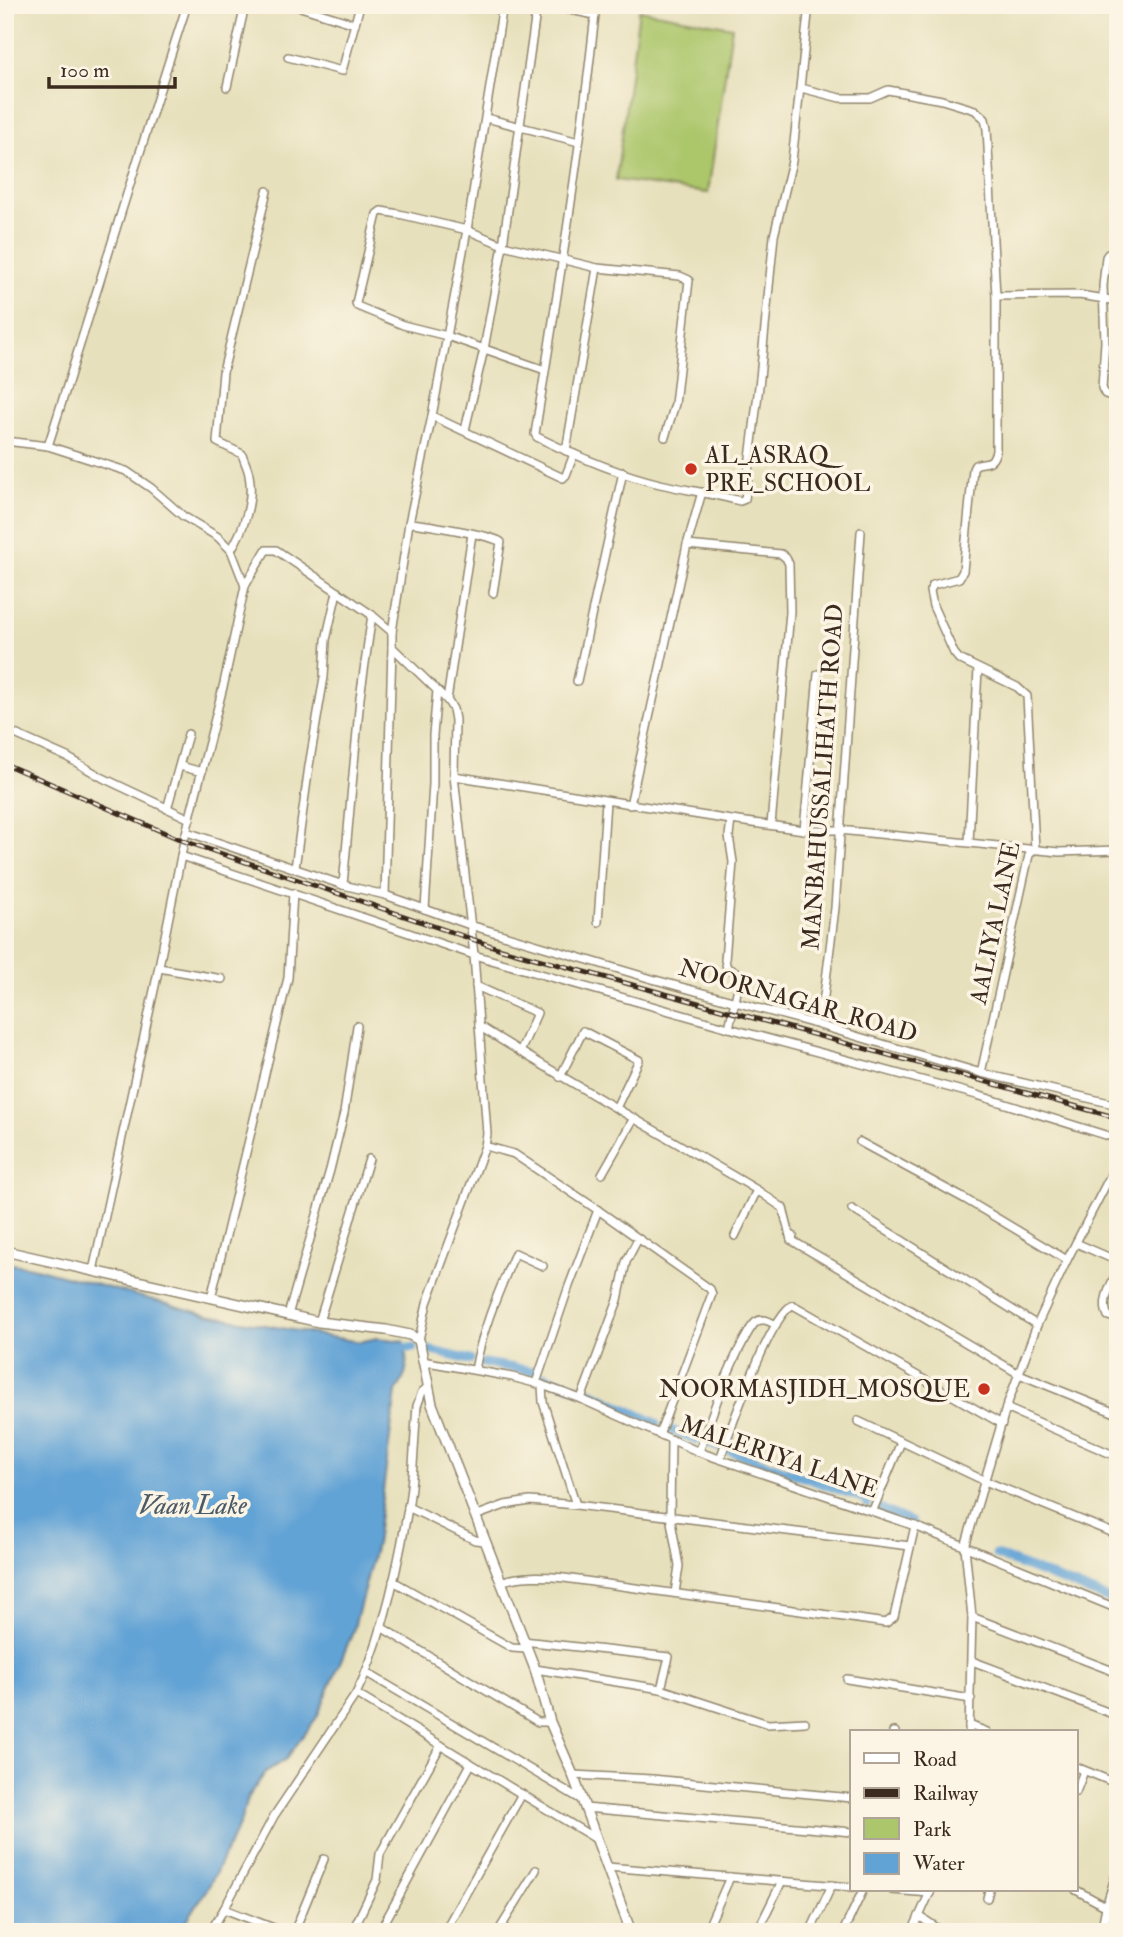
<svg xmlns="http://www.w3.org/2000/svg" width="1123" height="1937" viewBox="0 0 1123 1937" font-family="'IM FELL Double Pica',serif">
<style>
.green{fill:#acc66b;stroke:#747844;stroke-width:2}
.water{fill:#62a3d5;stroke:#4e667a;stroke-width:2}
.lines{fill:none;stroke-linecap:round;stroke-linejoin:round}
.canal{stroke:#62a3d5;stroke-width:9}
.minor-casing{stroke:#91856d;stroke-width:10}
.tertiary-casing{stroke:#91856d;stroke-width:12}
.minor{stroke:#fff;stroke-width:7}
.tertiary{stroke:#fff;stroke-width:9}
.rail-casing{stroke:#3b2a1e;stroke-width:5}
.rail{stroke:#fcf5e5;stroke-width:2.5;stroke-dasharray:8;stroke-linecap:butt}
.poi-dot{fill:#c8321e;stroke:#fcf5e5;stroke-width:2.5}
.labels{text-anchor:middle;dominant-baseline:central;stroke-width:7;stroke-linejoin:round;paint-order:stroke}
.poi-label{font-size:24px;fill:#3b2a1e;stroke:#fcf5e5;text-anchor:start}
.street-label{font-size:24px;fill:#3b2a1e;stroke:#fcf5e5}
.water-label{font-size:26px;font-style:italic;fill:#4b5a67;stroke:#fcf5e5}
</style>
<rect width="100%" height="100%" fill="#fcf5e5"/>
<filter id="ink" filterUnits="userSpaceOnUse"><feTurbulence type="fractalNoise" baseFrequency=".0143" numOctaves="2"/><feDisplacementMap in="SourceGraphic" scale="14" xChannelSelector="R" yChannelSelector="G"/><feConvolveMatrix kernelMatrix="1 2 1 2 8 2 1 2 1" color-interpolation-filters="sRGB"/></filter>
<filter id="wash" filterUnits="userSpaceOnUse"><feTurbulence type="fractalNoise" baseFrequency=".00686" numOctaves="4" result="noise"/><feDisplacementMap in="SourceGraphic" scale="28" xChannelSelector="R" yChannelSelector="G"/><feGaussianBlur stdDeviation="1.57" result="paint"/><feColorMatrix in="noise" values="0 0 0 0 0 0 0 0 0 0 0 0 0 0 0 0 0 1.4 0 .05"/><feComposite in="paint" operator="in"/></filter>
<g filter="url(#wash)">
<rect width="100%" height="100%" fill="#e7e0bc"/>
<!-- green -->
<polygon class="green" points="639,10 732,27 708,193 616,180"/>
<!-- water -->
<path class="water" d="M 5,1263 L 32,1267 L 208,1315 L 359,1342 L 377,1338 L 404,1341 C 408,1365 409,1371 396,1392 L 376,1544 L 353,1632 L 317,1717 L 286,1759 L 266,1772 L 248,1797 L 240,1823 L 210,1884 L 188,1919 L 177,1932 L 5,1932 Z"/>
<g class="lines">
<!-- canal -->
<g class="canal">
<polyline points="405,1348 413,1348"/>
<polyline points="428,1350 470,1360"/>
<polyline points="484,1363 533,1371"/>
<polyline points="545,1376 577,1388"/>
<polyline points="591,1392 656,1423"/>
<polyline points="668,1429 697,1440"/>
<polyline points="710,1444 718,1447"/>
<polyline points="730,1451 865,1499 868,1504"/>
<polyline points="880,1509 911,1522"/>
<polyline points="996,1555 1111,1600"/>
</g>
</g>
</g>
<g filter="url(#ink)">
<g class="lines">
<defs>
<g id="minor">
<polyline points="294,5 355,24"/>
<polyline points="546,5 595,15"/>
<path d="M 596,5 C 581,148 558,291 535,434 L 537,437 C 576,456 618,474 660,484 C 686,490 714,494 740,501 L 745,499 L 760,378 L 774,236 L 792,161 L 809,5"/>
<polyline points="288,57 342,71 360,5"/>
<polyline points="227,87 245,5"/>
<path d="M 801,88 L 840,98 L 870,98 L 888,90 L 942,100 L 975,110 L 985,119 L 987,129 L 996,296 L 996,451 C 991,467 987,460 975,465 L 973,469 L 963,571 L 959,578 L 933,585 L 930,591 L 933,606 L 954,653 L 959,659 L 1017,687 L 1027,696 L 1035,849 L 1029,855 L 981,1073"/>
<polyline points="486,118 579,142"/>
<polyline points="1118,254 1108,254 1106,257 1103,286 1105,342 1102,388 1105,394 1118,398"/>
<polyline points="597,268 680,276 689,280 675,404 665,437"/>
<polyline points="996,296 1079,295 1118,301"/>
<polyline points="545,370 447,336 403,325 357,306 356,303 377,214 381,211 399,214 467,230 503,245 597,268 566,451"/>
<polyline points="432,416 563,478 566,475 574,454"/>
<polyline points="465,430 484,349 503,245 537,5"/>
<polyline points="5,441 48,446 126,471 151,488 183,516 218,537 231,550 245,586"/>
<path d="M 48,446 C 95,299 139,152 187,5"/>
<path d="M 409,523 C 424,524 491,535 501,542 L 493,593"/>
<polyline points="687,545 781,554 786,558 789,564 790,612 771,825"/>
<path d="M 231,550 C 244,529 254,500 249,475 C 248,468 244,461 242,454 L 217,442 L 223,372 L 267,191"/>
<polyline points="577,681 623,472"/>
<polyline points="447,700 472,534"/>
<polyline points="6,730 67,757 103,778 190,819"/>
<polyline points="180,766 202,772"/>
<polyline points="454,776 731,820 804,830 839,830 1059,852 1118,850"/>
<polyline points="630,805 687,545 702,492"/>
<polyline points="167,809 188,734"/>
<polyline points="804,830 818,674"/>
<polyline points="187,832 343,885 385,895 470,925 652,979 812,1023 981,1073 1118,1105"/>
<polyline points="969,842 978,669"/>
<polyline points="181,856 474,955 729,1028 977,1095 1118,1139"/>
<polyline points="295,868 309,766 324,677 326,640 337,592"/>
<polyline points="343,885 360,698 372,615"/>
<polyline points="385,895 392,647"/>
<polyline points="425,909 433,784 433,735 437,691"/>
<polyline points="598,922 606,801"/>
<polyline points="159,968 222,979"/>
<polyline points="476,986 537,1013 520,1052"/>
<polyline points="812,1023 824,996 835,908 861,532"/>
<path d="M 479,1026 C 570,1084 665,1135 757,1190 L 735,1236"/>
<polyline points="729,1028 741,974 727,968 725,960 733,862 729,836 731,820"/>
<polyline points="560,1077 583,1031 639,1060 616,1108"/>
<polyline points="860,1142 965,1199 1067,1260"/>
<polyline points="485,1146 514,1154 598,1210 710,1289 712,1294 659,1435"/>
<polyline points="602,1174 634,1118"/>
<polyline points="757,1190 783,1208 791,1240 793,1236"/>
<polyline points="852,1209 1037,1325"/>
<polyline points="791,1240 1019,1374 1118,1414"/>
<polyline points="1076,1243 1115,1260 1118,1264"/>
<path d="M 1118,1269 C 1112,1283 1100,1302 1108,1316 L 1118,1319"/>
<polyline points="93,1271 156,981 184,841 224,683 245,586 266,550 276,550 372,615 392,632"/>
<polyline points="211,1298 288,978 293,893"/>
<polyline points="288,1315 330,1170 344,1113 357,1026"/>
<polyline points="319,1322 369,1159"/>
<polyline points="419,1340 427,1303 485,1146 487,1134 474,955 454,776 455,720 453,709 447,700 392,647 392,632 409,523 432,416 467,230 503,5"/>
<polyline points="422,1361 512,1377 542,1385 581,1399 699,1452 915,1526 1118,1609"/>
<path d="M 475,1370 C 482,1329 499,1291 515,1253 L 543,1266"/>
<polyline points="536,1383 569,1286 598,1210"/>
<polyline points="542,1385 543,1402 576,1505"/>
<polyline points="581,1399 618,1300 626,1262 638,1239"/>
<polyline points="1006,1408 1118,1457"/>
<polyline points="858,1421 985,1481 1118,1535"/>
<polyline points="671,1440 670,1516 679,1566 675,1593"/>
<path d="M 699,1452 C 712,1414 725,1375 744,1340 C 747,1335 751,1326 756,1322 C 763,1317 770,1322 776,1325"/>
<path d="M 720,1459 C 729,1433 771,1313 793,1305 L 1002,1424"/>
<polyline points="408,1507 475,1540 484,1541"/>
<polyline points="873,1510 901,1442"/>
<polyline points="475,1516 505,1505 530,1501 576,1505 910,1546"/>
<polyline points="393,1581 512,1648 526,1649"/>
<path d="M 500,1582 C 521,1575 542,1576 564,1578 L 886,1623 L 894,1617 L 915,1526"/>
<polyline points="972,1617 1118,1673"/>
<polyline points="381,1627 538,1722 550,1722"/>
<polyline points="523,1641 669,1657 661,1689"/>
<polyline points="972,1661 1118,1716"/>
<polyline points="535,1669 661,1689 768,1724 805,1722"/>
<polyline points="367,1673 582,1800"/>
<polyline points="847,1679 971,1699"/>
<polyline points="356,1694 596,1839"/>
<polyline points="969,1725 987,1732"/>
<polyline points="893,1732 895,1732"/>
<polyline points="969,1732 972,1617 965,1547 1006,1408 1037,1325 1067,1260 1118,1161"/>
<polyline points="1076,1767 1118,1784"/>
<polyline points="573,1775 652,1779 852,1798"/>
<polyline points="1076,1792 1084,1771"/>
<polyline points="585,1808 852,1832"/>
<polyline points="607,1867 852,1887"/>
<polyline points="892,1890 930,1893"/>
<polyline points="1076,1890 1107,1907"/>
<polyline points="987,1898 989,1890"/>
<polyline points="224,1909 284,1932"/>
<polyline points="919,1916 943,1932"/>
<polyline points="381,1929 471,1764"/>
<path d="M 210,1932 L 224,1909 L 274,1816 L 356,1694 C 382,1642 398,1567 408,1508 C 414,1475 414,1440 417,1406 L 422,1392 L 428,1387"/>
<polyline points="294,1932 324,1859"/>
<polyline points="352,1932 377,1880 380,1854 441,1745"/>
<polyline points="444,1932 522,1794"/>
<polyline points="498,1932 536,1870"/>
<polyline points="706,1932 730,1877"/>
<polyline points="757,1932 782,1881"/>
<polyline points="810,1932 832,1885"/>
<polyline points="843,1932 863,1890"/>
<polyline points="912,1932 931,1890"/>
</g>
<g id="tertiary">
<polyline points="5,1251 319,1322 386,1330 410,1335 419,1340 432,1404 535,1669 550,1722 573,1775 631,1932"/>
<polyline points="1102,1932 1107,1907 1118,1871"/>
</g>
</defs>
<!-- minor casing -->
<use href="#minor" class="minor-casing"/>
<!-- tertiary casing -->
<use href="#tertiary" class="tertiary-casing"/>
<!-- minor -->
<use href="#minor" class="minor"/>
<!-- tertiary -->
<use href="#tertiary" class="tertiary"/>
<defs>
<polyline id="rail" points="5,764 184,841 498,948 1118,1118"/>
</defs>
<!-- rail casing -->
<use href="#rail" class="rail-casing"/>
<!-- rail -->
<use href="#rail" class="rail"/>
</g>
</g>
<!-- markers -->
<g class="poi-dot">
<circle cx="691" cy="469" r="7"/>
<circle cx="984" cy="1389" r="7"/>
</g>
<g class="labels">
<!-- poi labels -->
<g class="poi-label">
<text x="705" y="455">AL_ASRAQ<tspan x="705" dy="28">PRE_SCHOOL</tspan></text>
<text x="970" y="1389" text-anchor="end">NOORMASJIDH_MOSQUE</text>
</g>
<!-- street labels -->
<g class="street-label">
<text transform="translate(823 777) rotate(-86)">MANBAHUSSALIHATH ROAD</text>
<text transform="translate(995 923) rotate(-78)">AALIYA LANE</text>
<text transform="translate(798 1001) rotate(16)">NOORNAGAR_ROAD</text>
<text transform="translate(779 1457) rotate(19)">MALERIYA LANE</text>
</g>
<!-- water labels -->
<g class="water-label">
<text x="193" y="1506">Vaan Lake</text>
</g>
</g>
<!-- margin -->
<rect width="1123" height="1937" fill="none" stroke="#fcf5e5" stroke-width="28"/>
<!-- legend -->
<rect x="850" y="1730" width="228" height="161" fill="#fcf5e5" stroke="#afa495" stroke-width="2"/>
<rect x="864" y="1753" width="35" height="10" fill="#ffffff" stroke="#afa495" stroke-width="2"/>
<text x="913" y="1766" font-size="21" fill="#3b2a1e">Road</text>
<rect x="864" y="1788" width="35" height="10" fill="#3b2a1e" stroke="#afa495" stroke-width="2"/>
<text x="913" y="1800" font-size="21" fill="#3b2a1e">Railway</text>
<rect x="864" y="1818" width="35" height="21" fill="#acc66b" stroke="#afa495" stroke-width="2"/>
<text x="913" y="1836" font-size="21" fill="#3b2a1e">Park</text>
<rect x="864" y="1853" width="35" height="21" fill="#62a3d5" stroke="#afa495" stroke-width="2"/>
<text x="913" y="1870" font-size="21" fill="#3b2a1e">Water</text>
<!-- scale -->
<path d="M49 77v10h126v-10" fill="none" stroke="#3b2a1e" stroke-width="3.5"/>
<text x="60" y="77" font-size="21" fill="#3b2a1e" stroke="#fcf5e5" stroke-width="5" paint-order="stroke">100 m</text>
</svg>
